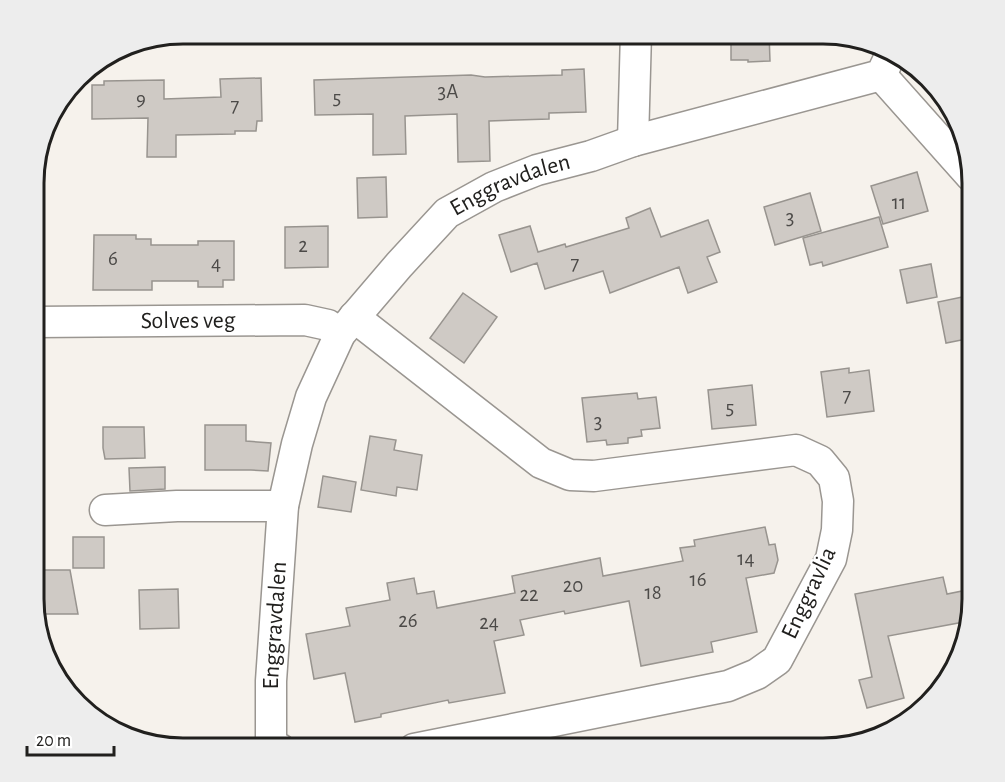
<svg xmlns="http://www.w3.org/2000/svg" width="1005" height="782" viewBox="0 0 1005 782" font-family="'Alegreya Sans',sans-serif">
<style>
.building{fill:#cfcac5;stroke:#98948f;stroke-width:1.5}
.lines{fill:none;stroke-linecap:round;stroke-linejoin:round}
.minor-casing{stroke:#9a9691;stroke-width:33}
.minor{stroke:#fff;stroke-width:30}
.labels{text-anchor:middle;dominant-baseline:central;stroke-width:4.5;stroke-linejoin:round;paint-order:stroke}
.number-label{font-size:21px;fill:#4c4a48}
.street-label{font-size:24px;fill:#21201e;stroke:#fff}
.rim{fill:none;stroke:#21201e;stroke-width:3}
</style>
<rect width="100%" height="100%" fill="#f6f2ec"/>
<!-- building -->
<g class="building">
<polygon points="731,33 769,33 770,61 748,62 748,60 731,60"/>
<polygon points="584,69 586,112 549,113 549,119 489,121 490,161 458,162 457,114 405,116 406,154 373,155 373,114 315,115 314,80 471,75 485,77 562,75 562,70"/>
<polygon points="261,78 262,121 257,121 256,131 235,131 235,134 176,135 176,157 147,157 148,118 92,119 92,85 104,85 104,81 164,80 164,99 221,97 220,79"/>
<polygon points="917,172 928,211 883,224 871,186"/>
<polygon points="386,177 387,217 358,218 357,178"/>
<polygon points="810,193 821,231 775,245 764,207"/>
<polygon points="650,208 661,237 708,220 720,252 707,257 717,282 688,293 679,267 610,293 603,271 545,289 537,263 511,272 499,235 530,226 538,252 565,244 566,247 629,228 626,218"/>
<polygon points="879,217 888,247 823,266 822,262 810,265 803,238"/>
<polygon points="328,226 328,267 285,268 285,227"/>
<polygon points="94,235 136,235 136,239 151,239 151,245 198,245 198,241 234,241 234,280 223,280 223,287 198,287 198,281 152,281 152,290 93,290"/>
<polygon points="931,264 937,297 907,303 900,270"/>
<polygon points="463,293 497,317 464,363 430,338"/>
<polygon points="972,295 972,338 946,343 938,302"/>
<polygon points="849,368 849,373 869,370 874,411 827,417 821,372"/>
<polygon points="752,385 756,425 712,429 708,390"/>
<polygon points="637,393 638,399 656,397 660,428 641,430 642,436 628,438 628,443 607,445 606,440 587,442 582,398"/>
<polygon points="205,425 246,425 246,441 271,443 268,471 251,470 205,470"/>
<polygon points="103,427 144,427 145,458 105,459 103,448"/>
<polygon points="370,436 396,440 394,450 422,455 417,490 397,487 396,496 361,490"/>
<polygon points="165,467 165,489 130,491 129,468"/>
<polygon points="323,476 356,482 351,512 318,507"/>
<polygon points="765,527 769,545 775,544 778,560 774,573 746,578 757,632 711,642 713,652 641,666 629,601 565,614 564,611 520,620 524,635 494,641 505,693 449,703 448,700 381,714 381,717 355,722 345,673 314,679 306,634 350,626 346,608 390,600 387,583 414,578 417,594 434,591 437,608 515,593 512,576 600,558 603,576 683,561 680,548 695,546 694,540"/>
<rect x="73" y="537" width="31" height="31"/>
<polygon points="33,570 70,570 78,614 36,614 36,606 33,606"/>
<polygon points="943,577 947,594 972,589 972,610 969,621 888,636 904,698 867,708 859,680 872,677 855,594"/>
<polygon points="178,589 179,628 140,629 139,590"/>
</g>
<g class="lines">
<defs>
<g id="minor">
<polyline points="881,75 971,176"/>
<polyline points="633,141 636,33"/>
<polyline points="354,317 541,463 570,475 594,476 796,450 820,461 834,478 838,501 837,530 831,559 777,660 757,674 728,686 414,749"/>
<path id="s1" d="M 34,322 L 305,320 L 328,325 L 340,334"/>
<polyline points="105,510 177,506 283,506"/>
<path id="s2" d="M 280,749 L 271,744 L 271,681 L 283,506 L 297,444 L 311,397 L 340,334 L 399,265 L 447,213 L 494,187 L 537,170 L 591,156 L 633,141 L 881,75 L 892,52"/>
</g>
</defs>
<!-- minor casing -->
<use href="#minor" class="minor-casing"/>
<!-- minor -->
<use href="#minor" class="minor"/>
</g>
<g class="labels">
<!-- number labels -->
<g class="number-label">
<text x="448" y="91">3A</text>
<text x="337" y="97">5</text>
<text x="141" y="98">9</text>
<text x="235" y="105">7</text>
<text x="899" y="202">11</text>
<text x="790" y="217">3</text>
<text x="303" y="245">2</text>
<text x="113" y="258">6</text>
<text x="216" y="263">4</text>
<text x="575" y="263">7</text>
<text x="847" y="395">7</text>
<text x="730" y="407">5</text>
<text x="598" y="421">3</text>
<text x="746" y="558">14</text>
<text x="698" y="579">16</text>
<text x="573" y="585">20</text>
<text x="653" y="592">18</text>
<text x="529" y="594">22</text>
<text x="408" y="620">26</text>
<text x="489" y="622">24</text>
</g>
<!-- street labels -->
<g class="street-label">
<text stroke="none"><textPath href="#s2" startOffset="662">Enggravdalen</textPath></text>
<text stroke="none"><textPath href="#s1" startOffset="154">Solves veg</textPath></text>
<text transform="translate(809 593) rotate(-65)">Enggravlia</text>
<text stroke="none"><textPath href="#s2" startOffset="129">Enggravdalen</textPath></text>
</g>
</g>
<!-- crop -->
<path d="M0 0H1005V782H0ZM183 44H823A139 139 0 0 1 962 183V599A139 139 0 0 1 823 738H183A139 139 0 0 1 44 599V183A139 139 0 0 1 183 44Z" fill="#ededed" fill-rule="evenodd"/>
<path class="rim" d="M183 44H823A139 139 0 0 1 962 183V599A139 139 0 0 1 823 738H183A139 139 0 0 1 44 599V183A139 139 0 0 1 183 44Z"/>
<!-- scale -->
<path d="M27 746v9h87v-9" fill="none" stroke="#21201e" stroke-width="3"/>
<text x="36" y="746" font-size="18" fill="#21201e" stroke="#ffffff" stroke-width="4.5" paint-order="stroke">20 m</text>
</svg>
